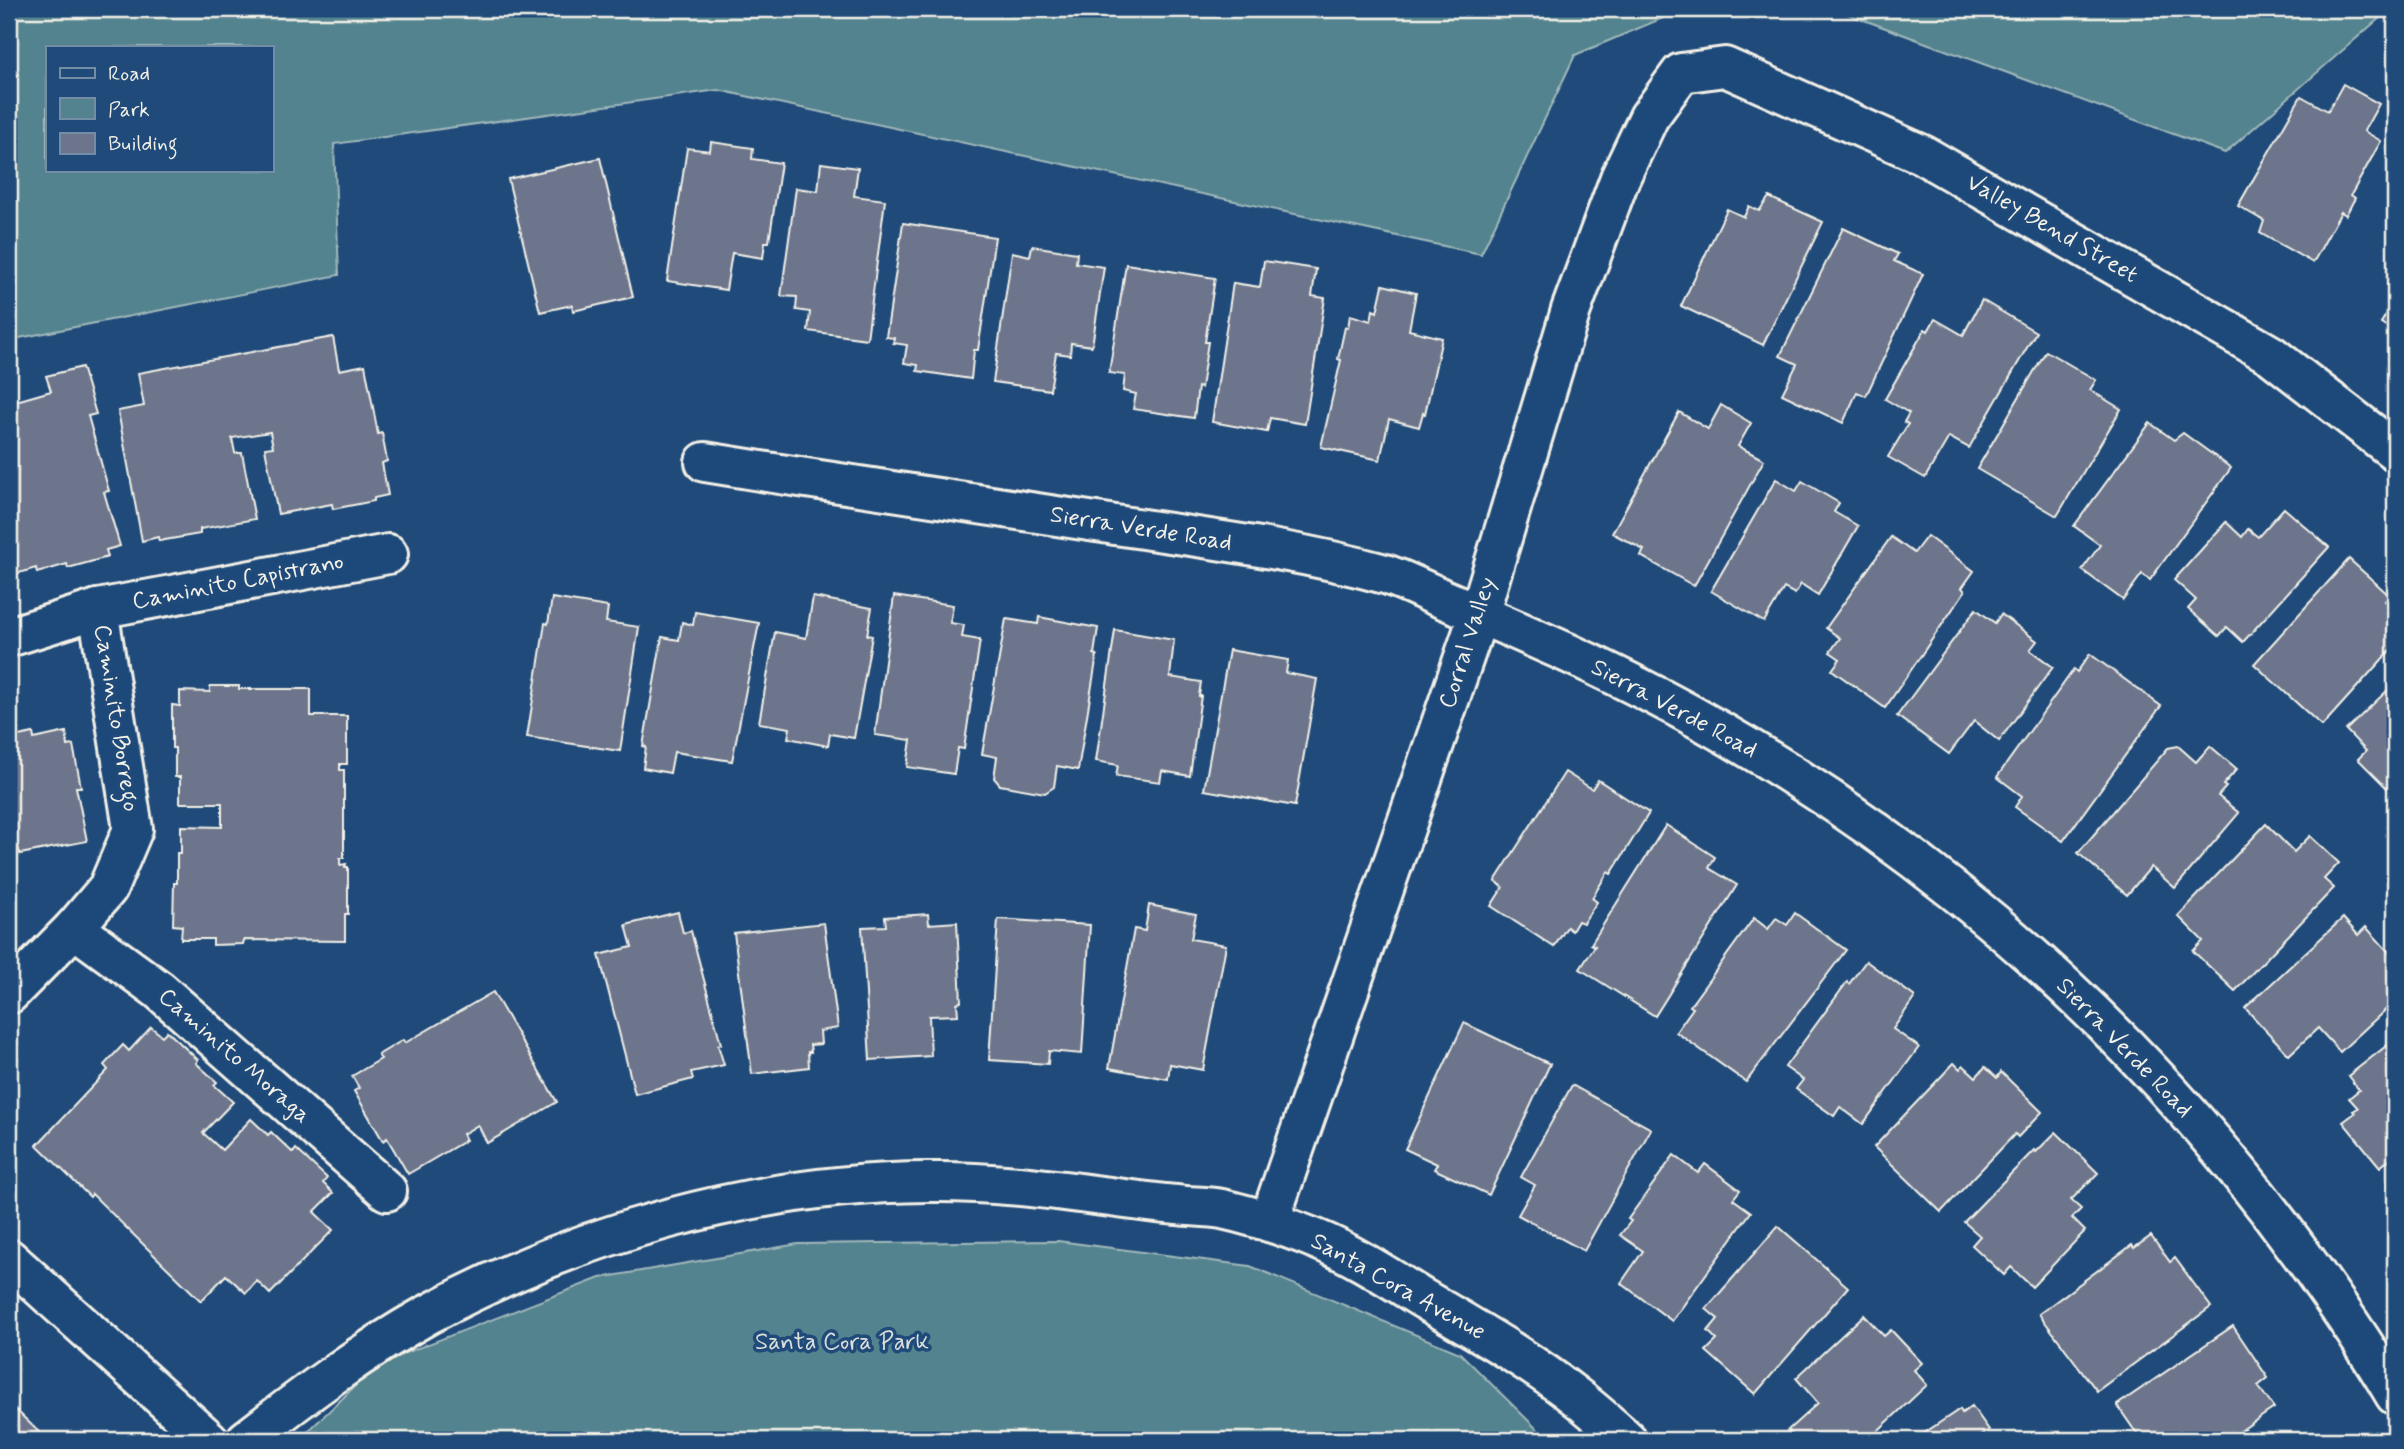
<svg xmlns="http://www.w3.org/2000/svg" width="2404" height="1449" viewBox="0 0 2404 1449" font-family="Mynerve,sans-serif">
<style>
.green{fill:#52838e;stroke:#a3babb;stroke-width:2;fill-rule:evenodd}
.building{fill:#6c758b;stroke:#f4f1e8;stroke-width:2}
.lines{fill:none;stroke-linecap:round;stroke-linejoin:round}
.minor-casing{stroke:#f4f1e8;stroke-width:44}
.minor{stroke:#1f4a7a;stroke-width:38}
.labels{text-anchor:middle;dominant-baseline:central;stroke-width:7;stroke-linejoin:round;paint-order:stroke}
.street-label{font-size:24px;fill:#f4f1e8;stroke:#1f4a7a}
.park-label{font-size:24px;fill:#dce0da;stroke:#1f4a7a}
</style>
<rect width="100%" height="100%" fill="#1f4a7a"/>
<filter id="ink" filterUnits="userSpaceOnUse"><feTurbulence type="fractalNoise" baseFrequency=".0143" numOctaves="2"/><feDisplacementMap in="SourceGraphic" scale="14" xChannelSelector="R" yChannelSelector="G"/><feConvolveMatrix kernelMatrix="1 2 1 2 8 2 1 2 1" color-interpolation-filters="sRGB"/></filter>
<g filter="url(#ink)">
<!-- green -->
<g class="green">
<path d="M 9,9 L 1684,9 L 1575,55 L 1481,254 L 718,90 L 334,144 L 339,275 L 9,340 ZM 47,47 L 271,47 L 271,170 L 47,170 Z"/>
<polygon points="1834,9 2390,9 2225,153"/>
<polygon points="1058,1241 1250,1266 1460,1353 1548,1440 299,1440 379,1363 600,1278 798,1244"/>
</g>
<!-- building -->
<g class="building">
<polygon points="2343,84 2379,104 2364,131 2381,141 2351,195 2355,198 2346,215 2341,212 2313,263 2260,233 2264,221 2238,206 2301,96 2328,111"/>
<polygon points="711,142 753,148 752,159 781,163 769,242 765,242 763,258 732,253 726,290 667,281 687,148 710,151"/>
<polygon points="600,158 633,297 573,311 572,305 540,312 508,179"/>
<polygon points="821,163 858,168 854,196 885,200 867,339 808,331 810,312 796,310 797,297 781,296 796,188 818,191"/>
<polygon points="1769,197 1823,222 1763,345 1681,306 1727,209 1744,217 1749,206 1759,211"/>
<polygon points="903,223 995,237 978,350 974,350 971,379 917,371 918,365 904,363 907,345 893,343 894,338 886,337"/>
<polygon points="1843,228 1898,254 1894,261 1923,274 1866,396 1857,392 1843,423 1782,394 1797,364 1780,356"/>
<polygon points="1032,246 1077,253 1076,263 1104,267 1092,346 1071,343 1070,355 1056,353 1050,390 993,382 1012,252 1030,256"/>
<polygon points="1264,261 1316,269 1312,296 1325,298 1305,424 1270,418 1267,432 1212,422 1233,283 1260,287"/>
<polygon points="1126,264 1215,278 1205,342 1208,342 1201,388 1198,387 1194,418 1133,409 1136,394 1123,391 1125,375 1109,373"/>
<polygon points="1383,285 1416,293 1409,330 1442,338 1425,414 1423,413 1419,427 1389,419 1380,460 1321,447 1341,360 1338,359 1345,327 1348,328 1350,315 1371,321 1373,310 1377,312"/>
<polygon points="1982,300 2036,332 1969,448 1949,437 1925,478 1888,457 1908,424 1904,422 1909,413 1885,399 1925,329 1928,331 1935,319 1963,335"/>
<polygon points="2395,300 2395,332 2381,323"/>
<polygon points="333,337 339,370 365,365 378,434 382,433 387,461 382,463 388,495 374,498 374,501 333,509 332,504 278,514 265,448 273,447 270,432 232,438 235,453 242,453 255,519 200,529 200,534 159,541 158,537 142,541 118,411 144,406 138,373"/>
<polygon points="2046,351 2096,380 2090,390 2121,409 2057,516 1977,469"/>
<polygon points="82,367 96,414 88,416 109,491 104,492 120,546 106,550 108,557 68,568 67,564 37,573 36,568 12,575 9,562 9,403 51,391 46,376"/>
<polygon points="1721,405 1751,423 1738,446 1764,460 1694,586 1641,556 1644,550 1612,533 1679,412 1708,429"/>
<polygon points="2150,423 2174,440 2183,433 2231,468 2150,580 2142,574 2123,600 2082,570 2100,545 2074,526"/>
<polygon points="1776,479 1796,491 1802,481 1839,503 1834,512 1858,526 1818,595 1801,584 1795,594 1784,588 1764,622 1711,591"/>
<polygon points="2284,508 2329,547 2243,642 2227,627 2219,636 2188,609 2196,600 2174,580 2226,522 2242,537 2248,529 2258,537"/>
<polygon points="1927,536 1974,571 1962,588 1965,591 1885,708 1832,670 1840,659 1830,652 1840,638 1826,628 1891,537 1914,553"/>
<polygon points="2349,559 2390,596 2385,601 2395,610 2395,645 2322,726 2254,664"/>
<polygon points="894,596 953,605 950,623 964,625 962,637 980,640 964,749 958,748 954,774 907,767 911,740 875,735"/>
<polygon points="813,597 872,608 867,635 872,636 854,738 830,734 828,746 788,738 790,728 759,723 775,632 806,638"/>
<polygon points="552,598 608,607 606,622 639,627 620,751 527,737 545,623 548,624"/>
<polygon points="1976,609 1995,623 2001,614 2037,641 2030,650 2053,667 1999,741 1974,721 1949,754 1897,716"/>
<polygon points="695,612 759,623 732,761 674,752 670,773 643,768 646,747 643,746 662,637 679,640 682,622 693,625"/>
<polygon points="1039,617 1098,628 1094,654 1097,655 1078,770 1057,766 1054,787 1045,793 1000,785 994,778 997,757 982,754 1006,619 1038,624"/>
<polygon points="1115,630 1174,640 1170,677 1201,682 1199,696 1201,696 1190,776 1162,771 1160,782 1116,776 1118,765 1096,761"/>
<polygon points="1229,650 1288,660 1286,673 1317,679 1295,806 1204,790"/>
<polygon points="2090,654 2161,706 2063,841 2015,807 2022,796 1997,777 2074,669 2077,672"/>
<polygon points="2395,683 2395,784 2389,790 2358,759 2366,751 2346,730"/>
<polygon points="210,686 239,686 239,689 311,689 311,716 347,716 347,764 340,764 340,770 344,770 344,858 340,858 340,865 346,864 345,867 348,867 348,914 345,914 345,941 244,940 243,944 213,945 213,939 181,939 182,926 173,925 174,883 177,883 177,853 181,853 181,826 222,827 222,803 180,803 180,777 175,777 175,748 172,748 172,705 180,706 180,691 210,692"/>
<polygon points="66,732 68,746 73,745 81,787 76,787 87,841 20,854 18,847 9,849 9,738 33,733 34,739"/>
<polygon points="2178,746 2196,762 2210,746 2237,769 2223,785 2226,787 2218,796 2239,813 2175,888 2151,867 2127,895 2078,853 2168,748"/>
<polygon points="1565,772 1592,789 1598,780 1649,813 1611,874 1608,872 1592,898 1597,902 1583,923 1578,921 1572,931 1567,927 1554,947 1491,906 1503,887 1495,881"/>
<polygon points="2266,824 2294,852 2310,836 2339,863 2324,879 2334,888 2235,991 2193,951 2203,941 2178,916"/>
<polygon points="1666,825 1715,857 1709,868 1737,885 1655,1016 1580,969 1595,946 1591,944"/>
<polygon points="1149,905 1196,914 1191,939 1226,945 1203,1070 1170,1064 1168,1079 1109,1068 1134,929 1145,931"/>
<polygon points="678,912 683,933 691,931 721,1044 718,1045 724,1065 691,1072 693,1079 635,1094 599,955 632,947 626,925"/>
<polygon points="1795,913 1846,950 1746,1082 1676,1032 1693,1008 1690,1006 1754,918 1768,929 1776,918 1787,925"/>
<polygon points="928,914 929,924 957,922 961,1002 957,1003 958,1015 929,1016 931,1056 870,1060 862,927 886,926 885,917"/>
<polygon points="2343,918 2358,935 2366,927 2395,959 2395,964 2390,969 2395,974 2395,1001 2340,1052 2318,1028 2289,1055 2245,1008"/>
<polygon points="998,919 1090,925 1082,1054 1049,1051 1048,1064 989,1060"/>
<polygon points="824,923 838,1028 820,1031 821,1044 810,1045 811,1052 808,1052 809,1067 752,1074 734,933"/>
<polygon points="1866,961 1915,997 1893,1029 1919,1047 1863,1124 1840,1107 1834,1116 1796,1089 1803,1080 1785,1067 1847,982 1849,984"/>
<polygon points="493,992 557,1102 487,1143 478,1125 463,1134 466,1140 408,1174 387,1138 383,1141 354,1091 359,1088 352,1076 381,1059 378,1055 403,1040 405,1043"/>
<polygon points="1464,1023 1550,1064 1489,1195 1434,1169 1437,1164 1405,1149"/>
<polygon points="151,1027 162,1036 167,1031 198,1060 196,1063 217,1082 214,1085 233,1102 203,1133 222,1150 251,1119 268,1135 271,1132 293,1153 296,1149 327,1178 323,1183 333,1193 314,1212 333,1230 270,1294 257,1281 246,1293 226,1275 201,1301 92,1194 90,1197 37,1145 108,1070 104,1065 123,1045 129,1051"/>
<polygon points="2395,1039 2395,1155 2380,1167 2343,1122 2355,1113 2353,1111 2358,1108 2349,1098 2359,1090 2348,1076"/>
<polygon points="1954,1063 1960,1069 1963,1065 1976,1077 1985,1067 1997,1078 2001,1072 2042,1112 2018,1137 2015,1134 1941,1212 1874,1147"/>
<polygon points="1572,1085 1651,1129 1584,1251 1518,1215 1535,1185 1521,1177"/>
<polygon points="2056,1132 2098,1173 2071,1200 2081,1209 2072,1218 2085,1231 2032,1287 2011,1267 2004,1275 1972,1245 1980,1236 1964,1222 2034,1150 2036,1152"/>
<polygon points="1674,1155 1698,1173 1705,1164 1740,1190 1733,1199 1751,1212 1672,1321 1621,1283 1643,1251 1620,1235 1631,1221 1628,1219"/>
<polygon points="1778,1226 1848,1287 1755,1394 1706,1351 1717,1340 1708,1331 1718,1319 1706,1309"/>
<polygon points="2151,1236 2170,1262 2175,1258 2211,1307 2097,1391 2039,1314 2132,1245 2134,1248"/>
<polygon points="1864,1315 1884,1336 1891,1330 1922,1363 1914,1370 1927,1385 1868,1440 1797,1440 1788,1430 1818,1403 1796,1378"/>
<polygon points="2233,1326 2268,1378 2258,1386 2274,1408 2227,1440 2141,1440 2117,1405"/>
<polygon points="9,1403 47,1440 9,1440"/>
<polygon points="1972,1406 1989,1430 1978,1438 1979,1440 1914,1440 1960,1409 1962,1413"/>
</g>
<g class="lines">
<defs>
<g id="minor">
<path d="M 705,462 C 835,483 965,503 1096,522 C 1192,537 1291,548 1385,574 C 1404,580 1423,590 1441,598 C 1472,611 1503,624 1534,638 C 1838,769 2105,984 2300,1252 C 2333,1298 2366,1345 2395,1395"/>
<polyline points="9,637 98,609 388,554"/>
<polyline points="74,928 159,990 387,1191"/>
<polyline points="9,994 74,928 108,888 133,829 98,609"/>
<polyline points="1269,1222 1479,614 1571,310 1620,178 1649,117 1681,73 1725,67 1923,155 2271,355 2395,451"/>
<polyline points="9,1259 209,1440"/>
<path d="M 246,1440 C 304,1395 363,1351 427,1315 C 577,1233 757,1183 928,1182 C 986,1181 1044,1188 1102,1196 C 1127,1199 1152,1203 1177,1205 C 1192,1207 1208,1206 1222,1209 C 1254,1216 1286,1227 1316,1239 C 1353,1254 1388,1277 1422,1298 C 1474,1329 1528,1359 1575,1396 C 1593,1410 1610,1425 1627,1440"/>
</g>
</defs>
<!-- minor casing -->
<use href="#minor" class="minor-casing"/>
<!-- minor -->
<use href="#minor" class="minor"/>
</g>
</g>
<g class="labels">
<!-- street labels -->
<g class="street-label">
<text transform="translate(2052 229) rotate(30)">Valley Bend Street</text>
<text transform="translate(1141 529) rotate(9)">Sierra Verde Road</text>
<text transform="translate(238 582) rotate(-11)">Caminito Capistrano</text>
<text transform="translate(1468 643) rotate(-72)">Corral Valley</text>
<text transform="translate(1674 709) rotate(28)">Sierra Verde Road</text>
<text transform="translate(116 718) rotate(81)">Caminito Borrego</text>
<text transform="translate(2124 1048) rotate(46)">Sierra Verde Road</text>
<text transform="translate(234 1056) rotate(41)">Caminito Moraga</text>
<text transform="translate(1398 1287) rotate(29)">Santa Cora Avenue</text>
</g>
<!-- park labels -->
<g class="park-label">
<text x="842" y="1342">Santa Cora Park</text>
</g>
</g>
<!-- margin -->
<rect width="2404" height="1449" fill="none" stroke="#1f4a7a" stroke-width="35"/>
<rect x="18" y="18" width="2369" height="1414" fill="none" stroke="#f4f1e8" stroke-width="2.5" filter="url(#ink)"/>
<!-- legend -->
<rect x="46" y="46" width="228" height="126" fill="#1f4a7a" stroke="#748da6" stroke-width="2"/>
<rect x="60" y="68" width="35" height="10" fill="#1f4a7a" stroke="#748da6" stroke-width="2"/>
<text x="108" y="80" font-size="21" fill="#f4f1e8">Road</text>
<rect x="60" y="98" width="35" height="21" fill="#52838e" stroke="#748da6" stroke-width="2"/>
<text x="108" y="116" font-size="21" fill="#f4f1e8">Park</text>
<rect x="60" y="133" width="35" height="21" fill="#6c758b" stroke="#748da6" stroke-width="2"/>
<text x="108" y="150" font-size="21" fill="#f4f1e8">Building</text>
</svg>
